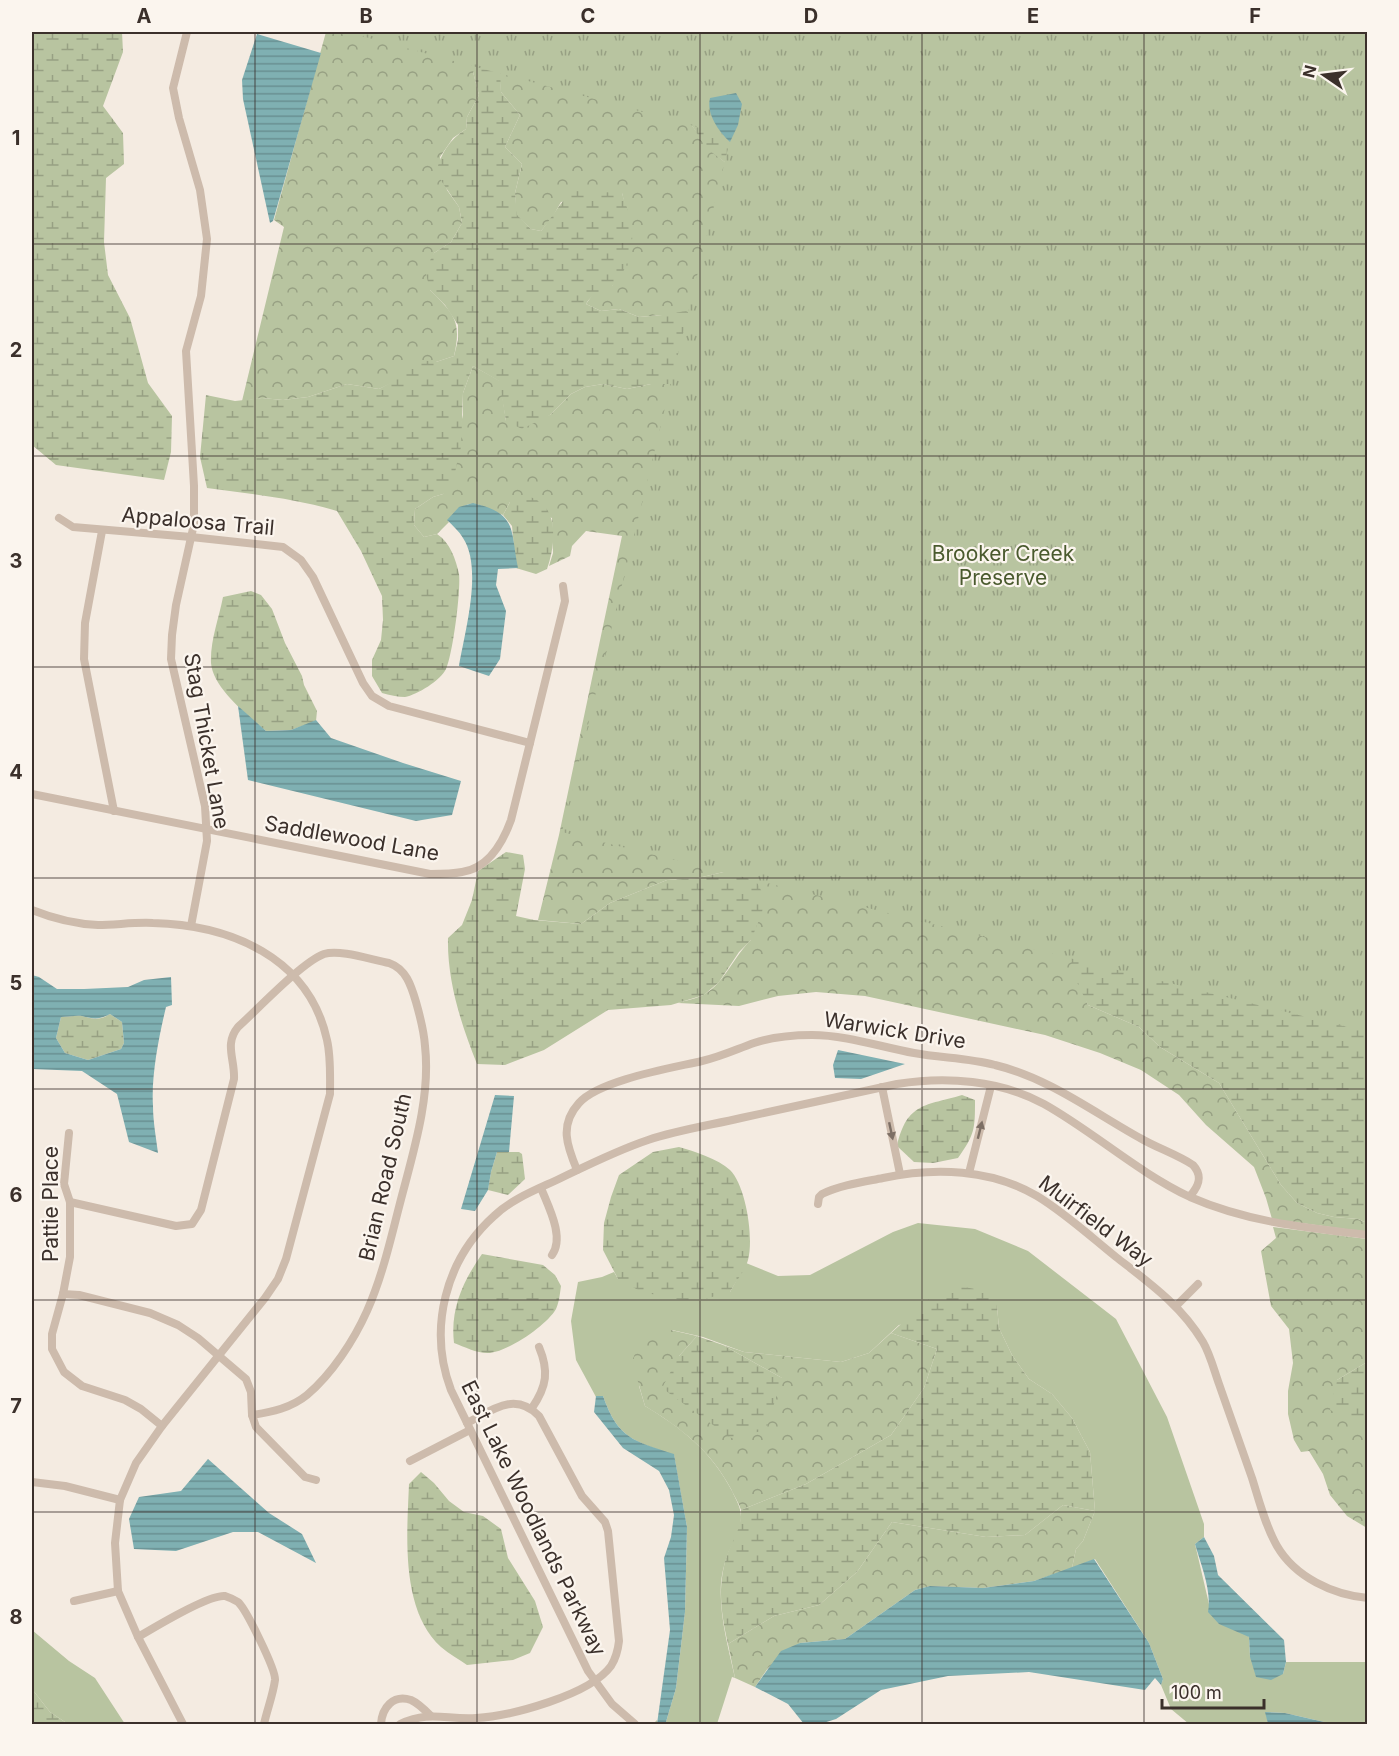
<svg xmlns="http://www.w3.org/2000/svg" width="1399" height="1756" viewBox="0 0 1399 1756" font-family="Inter,sans-serif">
<style>
.grass{fill:#b8c4a0}
.forest{fill:url(#forest-crowns)}
.wetland{fill:url(#wetland-marsh)}
.park{fill:url(#park-tufts)}
.water{fill:url(#water-rules);fill-rule:evenodd}
.lines{fill:none;stroke-linecap:round;stroke-linejoin:round}
.minor{stroke:#cdbbac;stroke-width:8}
.oneway{fill:#7d6f65}
.grid{fill:none;stroke:#3b302b;stroke-width:1.5;stroke-opacity:0.55}
.labels{text-anchor:middle;dominant-baseline:central;stroke-width:4.5;stroke-linejoin:round;paint-order:stroke}
.street-label{font-size:21px;fill:#3b302b;stroke:#fbf5ee}
.park-label{font-size:21px;fill:#4a5a2e;stroke:#fbf5ee}
.neatline{fill:none;stroke:#3b302b;stroke-width:2}
.grid-label{font-size:20px;text-anchor:middle;font-weight:bold;fill:#3b302b}
</style>
<defs>
<pattern id="forest-crowns" width="20" height="18" patternUnits="userSpaceOnUse" patternTransform="scale(1.5)"><rect width="20" height="18" fill="#b8c4a0"/><path d="M2 6a3 3 0 1 1 6 0M12 15a3 3 0 1 1 6 0" fill="none" stroke="#97a083"/></pattern>
<pattern id="wetland-marsh" width="20" height="14" patternUnits="userSpaceOnUse" patternTransform="scale(1.5)"><rect width="20" height="14" fill="#b8c4a0"/><path d="M1 5h8M5 5V1M11 12h8M15 12V8" fill="none" stroke="#97a083"/></pattern>
<pattern id="park-tufts" width="24" height="20" patternUnits="userSpaceOnUse" patternTransform="scale(1.5)"><rect width="24" height="20" fill="#b8c4a0"/><path d="M3 7l-1-3M5 7V3M7 7l1-3M15 17l-1-3M17 17v-4M19 17l1-3" fill="none" stroke="#97a083"/></pattern>
<pattern id="water-rules" width="6" height="5" patternUnits="userSpaceOnUse" patternTransform="scale(1.5)"><rect width="6" height="5" fill="#7fb0b2"/><path d="M0 2.5h6" fill="none" stroke="#699091"/></pattern>
</defs>
<rect width="100%" height="100%" fill="#f4ebe1"/>
<!-- grass -->
<g class="grass">
<path d="M 918,1223 L 975,1229 L 1028,1251 L 1116,1319 L 1167,1417 L 1204,1524 L 1204,1537 L 1195,1544 L 1209,1604 L 1249,1637 L 1250,1657 L 1283,1674 L 1286,1662 L 1367,1662 L 1367,1724 L 1333,1724 L 1285,1713 L 1266,1712 L 1268,1724 L 1189,1724 L 1171,1709 L 1161,1685 L 1163,1679 L 1149,1643 L 1095,1559 L 1072,1568 L 1076,1549 L 1083,1541 L 1095,1511 L 1090,1452 L 1072,1418 L 1052,1394 L 1029,1379 L 1012,1355 L 999,1328 L 997,1306 L 899,1325 L 869,1353 L 841,1362 L 744,1352 L 703,1337 L 672,1330 L 639,1386 L 645,1406 C 683,1429 711,1451 732,1491 C 736,1500 741,1507 741,1517 C 741,1530 734,1540 729,1551 C 725,1560 722,1573 721,1583 C 719,1615 728,1646 735,1678 L 732,1677 L 717,1724 L 653,1724 L 657,1720 L 657,1723 L 666,1722 L 676,1688 L 685,1612 L 687,1527 L 674,1455 C 634,1441 618,1439 603,1396 L 596,1397 L 576,1360 L 571,1321 L 578,1282 L 602,1277 L 614,1272 L 618,1279 L 730,1292 L 746,1263 L 778,1276 L 810,1275 L 893,1232 Z"/>
<polygon points="32,1630 69,1661 95,1678 125,1724 68,1724 50,1712 32,1689"/>
</g>
<!-- forest -->
<g class="forest">
<path d="M 326,32 L 439,32 L 686,116 C 698,135 708,149 726,163 L 832,345 L 662,315 L 639,317 L 619,309 L 601,311 L 586,304 L 593,294 L 613,285 L 625,205 L 622,193 L 561,202 L 552,218 L 541,231 L 531,229 L 516,215 L 515,193 L 522,164 L 505,147 L 520,115 L 501,92 L 499,71 L 473,72 L 479,95 L 467,117 L 466,129 L 453,138 L 440,157 L 447,190 L 459,207 L 462,223 L 451,242 L 434,253 L 430,290 C 454,314 462,321 454,356 L 436,362 L 379,389 L 347,384 L 308,397 L 283,400 L 262,398 L 242,401 L 284,227 L 274,220 Z"/>
<path d="M 473,366 L 500,381 L 506,421 L 550,415 L 571,394 L 585,387 L 603,384 L 627,389 L 651,384 L 675,384 L 896,460 L 1088,1005 L 1139,1027 L 1160,1047 L 1219,1083 L 1281,1185 L 1297,1203 L 1317,1213 L 1334,1217 L 1358,1219 L 1367,1223 L 1367,1232 L 1272,1219 L 1266,1198 L 1254,1167 L 1206,1125 L 1179,1095 L 1141,1070 L 1100,1053 L 1045,1035 L 865,996 L 816,992 L 778,996 L 739,1006 L 678,1003 C 686,1000 697,999 705,994 C 725,982 734,956 751,940 L 732,870 L 698,878 L 667,880 L 610,903 L 581,924 L 538,920 L 559,835 L 622,536 L 586,531 L 572,546 L 570,556 L 549,566 L 553,553 L 552,518 L 510,502 L 503,515 C 475,504 471,494 448,521 L 449,522 L 437,534 L 424,537 L 414,525 L 415,509 L 433,497 L 443,494 L 463,415 L 463,393 Z"/>
<polygon points="1273,1227 1367,1239 1367,1362 1337,1380 1363,1423 1367,1426 1367,1528 1347,1516 1330,1495 1323,1474 1309,1451 1301,1452 1294,1440 1288,1414 1288,1391 1293,1363 1289,1329 1271,1306 1261,1251 1276,1238"/>
<path d="M 671,1330 L 697,1336 L 679,1356 L 782,1378 L 723,1345 L 744,1352 L 841,1362 L 869,1353 L 891,1333 L 937,1349 L 924,1388 L 891,1435 L 806,1484 L 741,1510 C 739,1503 734,1496 731,1489 C 711,1451 681,1428 645,1406 L 632,1361 L 641,1339 Z"/>
<polygon points="1063,1505 1095,1511 1083,1541 1076,1549 1072,1568 1034,1581 983,1588 930,1586 915,1590 845,1639 800,1643 768,1668 755,1687 735,1678 728,1644 774,1616 819,1605 857,1572 892,1522 986,1537 1025,1535"/>
</g>
<!-- wetland -->
<g class="wetland">
<polygon points="32,32 122,32 123,52 103,106 123,133 124,164 106,178 104,242 108,275 130,318 148,383 172,416 171,452 164,480 56,465 32,445"/>
<path d="M 662,32 L 1368,675 L 1367,1223 L 1358,1219 L 1334,1217 L 1317,1213 L 1297,1203 L 1281,1185 L 1219,1083 L 1160,1047 L 1139,1027 L 1088,1005 L 1073,974 L 1069,944 L 675,384 L 651,384 L 627,389 L 603,384 L 585,387 L 571,394 L 550,415 L 522,429 L 506,421 L 499,381 L 473,366 L 463,393 L 461,447 L 452,485 L 443,494 L 433,497 L 415,509 L 414,525 L 424,537 L 437,534 C 450,542 456,560 459,574 C 461,590 453,654 446,669 C 441,680 417,695 405,697 C 398,697 389,695 382,693 L 372,676 L 372,660 L 381,640 L 383,620 L 382,596 L 361,551 L 337,511 C 294,498 251,494 207,488 L 200,457 L 206,395 L 235,401 L 262,398 L 283,400 L 308,397 L 347,384 L 379,389 L 392,382 L 420,360 L 436,362 L 454,356 L 458,340 L 458,325 L 445,305 L 430,290 L 425,270 L 434,253 L 451,242 L 462,223 L 459,207 L 436,173 C 441,153 449,140 466,129 L 467,117 L 479,95 L 473,72 L 482,62 L 500,71 L 501,92 L 520,115 L 505,147 L 522,164 L 515,193 L 517,215 L 531,229 L 541,231 C 552,218 559,203 573,191 L 622,193 C 624,202 629,211 631,220 C 636,238 628,274 612,286 C 601,294 594,291 586,304 L 601,311 L 619,309 L 639,317 L 662,315 L 686,311 L 700,319 L 726,163 L 710,151 L 701,140 L 686,116 Z"/>
<path d="M 519,495 C 560,498 557,540 547,569 L 536,574 L 516,568 L 512,526 L 503,515 L 510,502 Z"/>
<path d="M 251,591 L 261,595 L 272,609 L 285,643 L 302,676 L 304,685 L 317,711 L 316,721 L 291,730 L 266,731 C 248,716 213,688 211,663 C 210,641 219,618 223,597 Z"/>
<path d="M 506,852 L 523,855 L 525,869 L 516,916 L 534,920 L 581,924 L 610,903 L 667,880 L 698,878 L 732,870 L 751,871 L 764,896 L 762,913 L 751,940 L 739,952 L 719,982 L 704,995 L 671,1005 L 608,1010 L 544,1050 L 505,1065 L 477,1064 C 461,1024 447,981 448,938 L 462,925 L 472,900 L 478,871 Z"/>
<path d="M 110,1014 L 122,1022 L 124,1043 L 121,1049 L 88,1060 L 65,1053 L 56,1038 L 61,1017 C 67,1017 76,1015 82,1016 C 94,1019 99,1021 110,1014 Z"/>
<path d="M 962,1095 L 975,1100 C 975,1129 975,1134 958,1158 L 933,1163 L 914,1162 L 897,1146 C 907,1102 926,1106 962,1095 Z"/>
<path d="M 679,1147 C 694,1151 718,1159 730,1170 C 746,1186 754,1238 748,1260 C 745,1271 735,1282 730,1292 L 701,1300 L 672,1299 L 640,1291 L 618,1279 L 603,1250 L 604,1223 L 611,1197 L 619,1175 L 653,1152 Z"/>
<polygon points="497,1152 519,1152 522,1154 525,1179 508,1195 488,1190 491,1172"/>
<path d="M 482,1254 L 543,1265 L 555,1275 L 561,1286 C 560,1293 559,1303 556,1309 C 547,1325 509,1351 490,1353 C 478,1354 465,1347 454,1343 C 450,1309 463,1281 482,1254 Z"/>
<path d="M 958,1286 L 987,1291 L 997,1306 L 999,1328 L 1012,1355 L 1029,1379 L 1052,1394 L 1072,1418 L 1090,1452 L 1095,1511 L 1063,1505 L 1025,1535 L 986,1537 L 892,1522 L 857,1572 L 819,1605 L 774,1616 L 728,1644 C 721,1613 717,1587 727,1555 C 733,1539 742,1528 741,1510 L 806,1484 L 891,1435 L 924,1388 L 937,1349 L 891,1333 L 930,1298 Z"/>
<polygon points="697,1336 723,1345 782,1378 766,1430 731,1438 662,1388 679,1356"/>
<polygon points="1367,1362 1367,1426 1330,1410 1337,1380"/>
<path d="M 421,1472 L 434,1483 L 449,1501 L 464,1512 L 483,1516 L 501,1529 L 508,1558 L 535,1601 L 543,1627 L 530,1653 L 513,1660 L 467,1665 C 459,1659 449,1654 441,1647 C 400,1610 407,1534 409,1484 Z"/>
<polygon points="32,1689 50,1712 68,1724 32,1724"/>
</g>
<!-- park -->
<polygon class="park" points="347,32 1367,32 1367,1032 562,832 731,136"/>
<!-- water -->
<g class="water">
<polygon points="257,34 321,53 273,221 270,223 243,99 242,80"/>
<path d="M 736,93 L 742,104 L 738,125 L 730,142 C 719,132 706,114 710,98 Z"/>
<path d="M 473,503 C 518,514 510,529 518,568 L 498,569 L 496,585 L 506,611 L 500,659 L 489,676 L 459,666 C 465,631 483,568 463,538 C 459,531 453,526 447,520 L 459,507 Z"/>
<polygon points="238,706 266,731 291,730 316,720 331,738 403,763 461,781 452,815 416,821 248,780"/>
<path d="M 32,975 L 39,977 L 57,989 L 84,989 L 128,987 L 144,980 L 171,977 L 172,1005 L 166,1007 C 159,1036 151,1076 153,1106 C 153,1121 156,1137 158,1153 L 129,1142 L 117,1094 L 82,1071 L 32,1069 ZM 110,1014 L 122,1022 L 124,1043 L 121,1049 L 88,1060 L 65,1053 L 56,1038 L 61,1017 C 67,1017 76,1015 82,1016 C 94,1019 99,1020 110,1014 Z"/>
<polygon points="838,1050 905,1064 861,1079 835,1078 833,1065"/>
<polygon points="495,1095 514,1096 509,1152 497,1152 491,1172 488,1190 475,1211 461,1209"/>
<path d="M 596,1396 L 603,1396 C 618,1439 634,1441 674,1454 L 687,1527 L 685,1612 L 676,1688 L 666,1722 L 657,1724 L 670,1630 L 664,1558 L 671,1537 L 674,1515 L 669,1490 L 659,1471 L 623,1448 L 594,1412 Z"/>
<polygon points="208,1459 269,1513 302,1534 316,1563 258,1532 233,1532 176,1551 134,1549 129,1519 139,1497 181,1491"/>
<path d="M 1204,1537 L 1214,1556 L 1218,1575 L 1284,1640 L 1286,1662 L 1283,1674 L 1271,1680 L 1256,1677 L 1250,1657 L 1249,1637 L 1219,1624 L 1208,1612 C 1212,1591 1201,1565 1195,1544 Z"/>
<polygon points="1094,1559 1149,1643 1163,1679 1161,1685 1155,1678 1145,1690 1029,1672 948,1676 881,1690 836,1719 820,1724 804,1724 788,1704 755,1687 781,1651 800,1643 845,1639 915,1590 930,1586 983,1588 1034,1581"/>
<polygon points="1265,1712 1285,1713 1333,1724 1268,1724"/>
</g>
<g class="lines">
<!-- minor -->
<g class="minor">
<polyline points="187,32 173,88 179,118 200,190 207,239 201,296 186,351 194,486 194,524 176,605 172,635 171,659 205,806 207,841 191,926"/>
<polyline points="59,518 73,527 191,537 283,547 301,560 313,577 363,683 372,696 389,706 530,743"/>
<polyline points="102,531 85,623 84,659 114,811"/>
<path d="M 32,794 L 430,874 C 440,874 452,874 462,872 C 489,868 503,842 511,820 L 565,601 L 563,586"/>
<path d="M 32,910 C 52,918 76,924 98,925 C 116,925 134,922 153,923 C 230,925 309,957 327,1040 C 331,1057 330,1076 330,1094 L 286,1259 L 278,1279 L 265,1298 L 162,1426 L 136,1463 L 120,1500 L 115,1543 L 118,1591 L 138,1637 L 183,1724"/>
<polyline points="882,1087 900,1174"/>
<polyline points="69,1133 64,1184 70,1202 70,1257 63,1294 52,1334 52,1349 64,1372 82,1386 125,1400 141,1409 162,1426"/>
<path d="M 577,1170 C 567,1146 559,1125 579,1103 C 599,1080 672,1068 702,1061 C 720,1057 737,1049 754,1043 C 772,1037 793,1035 812,1035 C 846,1035 881,1047 914,1053 C 941,1058 969,1058 995,1065 C 1049,1078 1093,1112 1140,1138 C 1157,1148 1176,1154 1193,1165 C 1203,1176 1199,1186 1190,1196"/>
<polyline points="969,1173 991,1086"/>
<path d="M 541,1188 C 548,1206 565,1237 552,1255"/>
<path d="M 70,1202 L 176,1226 L 192,1224 L 201,1210 L 234,1079 C 235,1059 224,1044 238,1027 C 257,1010 302,962 324,954 C 340,949 372,960 389,963 C 406,969 411,985 416,1002 C 420,1016 424,1031 425,1046 C 431,1099 412,1156 399,1207 C 390,1242 382,1277 367,1311 C 354,1340 332,1374 307,1395 C 291,1408 272,1412 252,1415"/>
<path d="M 818,1204 L 819,1197 L 822,1194 C 841,1185 863,1182 883,1178 C 935,1167 991,1169 1037,1196 C 1065,1213 1090,1236 1116,1257 C 1148,1282 1181,1305 1203,1342 C 1210,1354 1214,1370 1219,1384 C 1230,1415 1241,1446 1252,1478 C 1259,1500 1265,1525 1277,1546 C 1295,1577 1333,1595 1368,1598"/>
<polyline points="63,1294 79,1295 150,1313 178,1325 198,1338 246,1379 251,1392 252,1415 256,1427 305,1477 316,1480"/>
<polyline points="1176,1306 1198,1284"/>
<path d="M 532,1408 C 547,1386 549,1371 539,1347"/>
<polyline points="410,1461 470,1430"/>
<polyline points="32,1482 65,1486 120,1500"/>
<polyline points="74,1601 118,1591"/>
<path d="M 138,1637 C 153,1628 210,1594 225,1596 C 228,1597 235,1600 238,1602 C 246,1609 276,1670 275,1680 C 273,1695 267,1710 264,1724"/>
<path d="M 381,1724 C 382,1708 393,1694 411,1700 C 418,1703 425,1710 431,1716"/>
<path d="M 400,1724 C 430,1710 446,1720 476,1718 C 511,1716 590,1695 611,1666 C 616,1658 618,1650 619,1641 L 608,1531 L 605,1522 L 582,1496 L 539,1416 C 515,1391 492,1410 467,1423"/>
<path d="M 635,1724 L 612,1704 L 588,1671 L 451,1390 C 428,1329 445,1260 494,1216 C 513,1198 538,1189 561,1178 C 590,1164 618,1150 648,1140 C 678,1130 711,1125 741,1118 C 793,1107 845,1095 897,1084 C 946,1076 1000,1080 1044,1104 C 1094,1132 1137,1172 1190,1197 C 1247,1222 1306,1228 1368,1235"/>
</g>
</g>
<!-- one-way arrows -->
<defs><path id="oneway-solid" d="M-6-.8H1V-3.2L6.5 0L1 3.2V.8H-6Z" transform="scale(1.5)"/></defs>
<g class="oneway">
<use href="#oneway-solid" transform="translate(980 1130) rotate(-76)"/>
<use href="#oneway-solid" transform="translate(891 1131) rotate(78)"/>
</g>
<!-- grid -->
<path class="grid" d="M 255,32 L 255,1724M 477,32 L 477,1724M 700,32 L 700,1724M 922,32 L 922,1724M 1144,32 L 1144,1724M 32,244 L 1368,244M 32,456 L 1368,456M 32,667 L 1368,667M 32,878 L 1368,878M 32,1089 L 1368,1089M 32,1300 L 1368,1300M 32,1512 L 1368,1512"/>
<g class="labels">
<!-- street labels -->
<g class="street-label">
<text transform="translate(198 521) rotate(5)">Appaloosa Trail</text>
<text transform="translate(207 741) rotate(80)">Stag Thicket Lane</text>
<text transform="translate(352 838) rotate(10)">Saddlewood Lane</text>
<text transform="translate(895 1030) rotate(9)">Warwick Drive</text>
<text transform="translate(385 1177) rotate(-77)">Brian Road South</text>
<text transform="translate(50 1204) rotate(-90)">Pattie Place</text>
<text transform="translate(1096 1221) rotate(37)">Muirfield Way</text>
<text transform="translate(534 1518) rotate(64)">East Lake Woodlands Parkway</text>
</g>
<!-- park labels -->
<g class="park-label">
<text x="1003" y="553">Brooker Creek<tspan x="1003" dy="24">Preserve</tspan></text>
</g>
</g>
<!-- border -->
<rect width="1399" height="1756" fill="none" stroke="#fbf5ee" stroke-width="66"/>
<!-- north arrow -->
<g transform="translate(1324 75) rotate(284)" stroke="#fbf5ee" stroke-width="4.5" paint-order="stroke">
<path d="M0-4.5L10 22L0 15L-10 22Z" fill="#3b302b"/>
<text y="-9" font-size="16" font-weight="bold" text-anchor="middle" fill="#3b302b">N</text>
</g>
<!-- scale -->
<path d="M1162 1699v9h102v-9" fill="none" stroke="#3b302b" stroke-width="3"/>
<text x="1171" y="1699" font-size="18" fill="#3b302b" stroke="#fbf5ee" stroke-width="4.5" paint-order="stroke">100 m</text>
<rect x="33" y="33" width="1333" height="1690" class="neatline"/>
<g class="grid-label">
<text x="144" y="23">A</text>
<text x="366" y="23">B</text>
<text x="588" y="23">C</text>
<text x="811" y="23">D</text>
<text x="1033" y="23">E</text>
<text x="1255" y="23">F</text>
<text x="16" y="145">1</text>
<text x="16" y="357">2</text>
<text x="16" y="568">3</text>
<text x="16" y="779">4</text>
<text x="16" y="990">5</text>
<text x="16" y="1202">6</text>
<text x="16" y="1413">7</text>
<text x="16" y="1624">8</text>
</g>
</svg>
